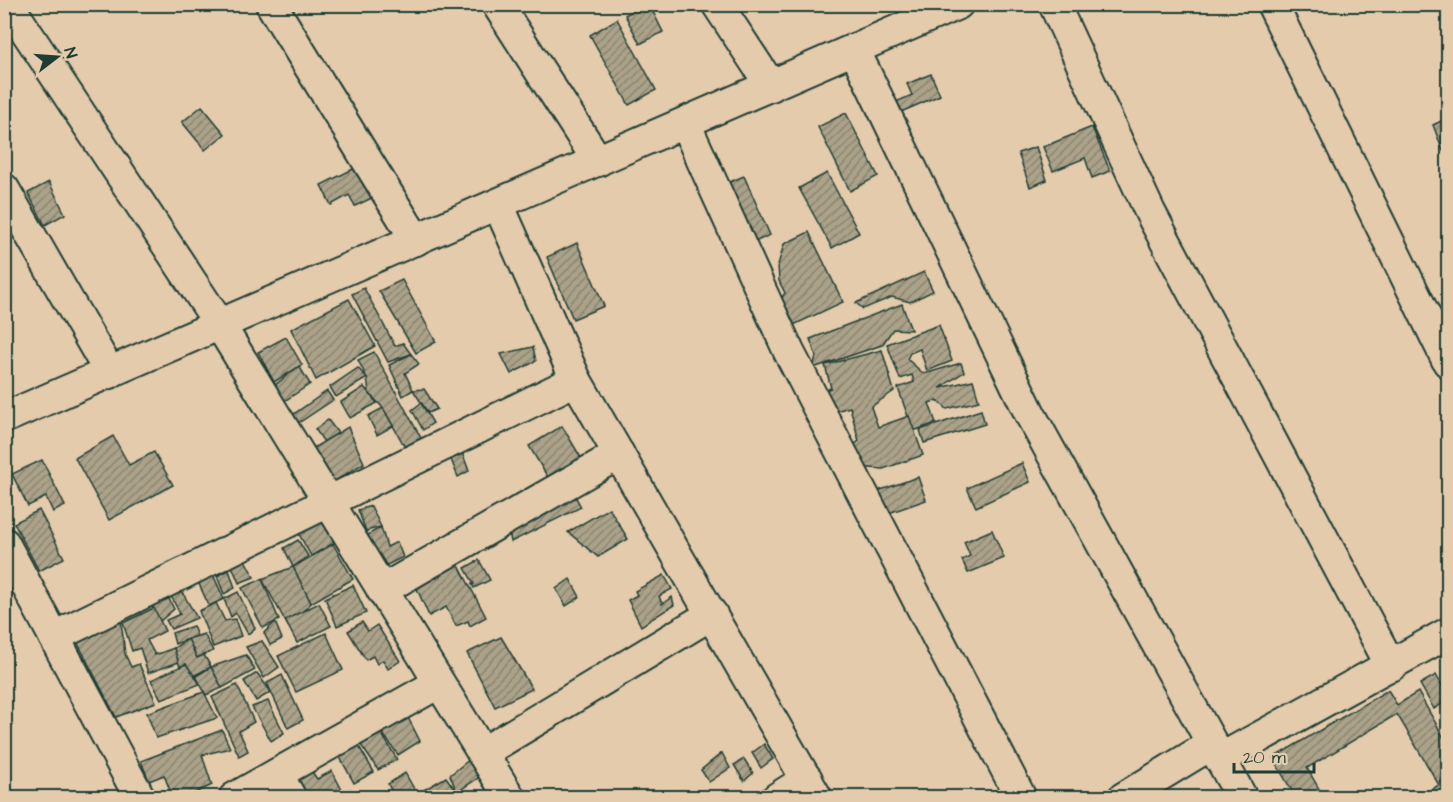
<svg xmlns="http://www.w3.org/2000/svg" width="1453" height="802" viewBox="0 0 1453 802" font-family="'Architects Daughter',sans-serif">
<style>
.building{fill:url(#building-hatch);stroke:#1f3d34;stroke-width:1.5}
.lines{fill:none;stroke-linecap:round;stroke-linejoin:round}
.minor-casing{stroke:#1f3d34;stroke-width:34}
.minor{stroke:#e4cbac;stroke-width:30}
</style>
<defs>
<pattern id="building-hatch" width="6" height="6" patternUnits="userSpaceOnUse" patternTransform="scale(1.5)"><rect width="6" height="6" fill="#aba289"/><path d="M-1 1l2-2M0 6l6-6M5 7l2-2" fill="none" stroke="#8b8571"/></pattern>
</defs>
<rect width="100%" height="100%" fill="#e4cbac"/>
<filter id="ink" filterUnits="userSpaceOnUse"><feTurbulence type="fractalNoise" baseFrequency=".0167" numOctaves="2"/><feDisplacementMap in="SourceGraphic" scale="12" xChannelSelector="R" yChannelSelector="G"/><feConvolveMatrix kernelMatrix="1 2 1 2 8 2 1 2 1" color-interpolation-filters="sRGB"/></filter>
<g filter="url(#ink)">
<!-- building -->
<g class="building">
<polygon points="644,4 649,4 663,32 640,44 625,15"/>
<polygon points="617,19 656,90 629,105 590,35"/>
<polygon points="931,74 940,95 901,112 896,102 912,95 907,84"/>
<polygon points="202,106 225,134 205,150 182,122"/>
<polygon points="846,113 878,176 850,191 818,127"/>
<polygon points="1448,118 1448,149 1443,151 1433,125"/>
<polygon points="1092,127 1110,171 1092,178 1085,158 1053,171 1043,147"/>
<polygon points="1036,147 1047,180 1030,187 1018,153"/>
<polygon points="357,167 372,198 355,206 349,195 331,205 321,185"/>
<polygon points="827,173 859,233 832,248 799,188"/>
<polygon points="744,176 770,235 750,244 723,185"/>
<polygon points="49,182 65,214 45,225 28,193"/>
<polygon points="809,232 843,302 785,329 775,308 785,293 779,281 778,265 784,244"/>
<polygon points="577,243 604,306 573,319 547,257"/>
<polygon points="924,272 933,291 910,302 892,297 863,309 856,303"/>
<polygon points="402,280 436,342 416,353 379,291"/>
<polygon points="364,288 395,346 403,343 411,354 388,362 352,294"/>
<polygon points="349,299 375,346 316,380 291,329"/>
<polygon points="902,304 911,330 893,329 882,345 813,368 816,356 810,339"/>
<polygon points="939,325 952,361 927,371 920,349 910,353 907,359 924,374 961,363 964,372 940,388 973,380 979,401 947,409 937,400 929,403 936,423 913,431 898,388 914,382 912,375 900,379 887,344"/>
<polygon points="286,337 302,365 274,382 258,352"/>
<polygon points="533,347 536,361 511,374 501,354"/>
<polygon points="882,350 894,391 871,407 878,427 909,416 923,455 883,469 856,467 845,451 859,441 850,407 828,413 822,391 831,388 825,365"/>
<polygon points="374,352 421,438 405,447 383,408 369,393 367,378 358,360"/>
<polygon points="411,354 419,364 405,373 413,390 403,396 389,365"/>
<polygon points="299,366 310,384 283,402 274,386"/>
<polygon points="358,368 367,378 336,397 330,387"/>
<polygon points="364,387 377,403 350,418 341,402"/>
<polygon points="424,389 437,409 428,413 413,390"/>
<polygon points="327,391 333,400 297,424 291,416"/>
<polygon points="421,403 433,423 423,430 412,410"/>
<polygon points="383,408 393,426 377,435 368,416"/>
<polygon points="981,410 985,424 924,443 920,430"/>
<polygon points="328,420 338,433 324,442 315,429"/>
<polygon points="562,426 586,466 553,486 529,446"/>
<polygon points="348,427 364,463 332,483 310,450"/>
<polygon points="113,436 129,465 154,452 173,485 109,520 75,458"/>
<polygon points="460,447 469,471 458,477 448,452"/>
<polygon points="42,460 65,506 53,512 46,497 28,506 12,474"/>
<polygon points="1022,463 1030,482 976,507 967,488"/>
<polygon points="918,477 926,500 883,515 875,492"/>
<polygon points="574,494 581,507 511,542 508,526"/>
<polygon points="371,506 381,527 366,531 358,510"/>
<polygon points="609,508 628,539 598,557 568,532"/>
<polygon points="39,510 64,558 39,571 14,523"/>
<polygon points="317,512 334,543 311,556 294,525"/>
<polygon points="381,527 387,547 397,542 403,557 383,567 368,535"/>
<polygon points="992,530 1004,558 968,573 962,560 970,556 964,542"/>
<polygon points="298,540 308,556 293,567 284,548"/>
<polygon points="333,544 353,579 311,603 293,567"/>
<polygon points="455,558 486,617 470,626 468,621 456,626 446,607 429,616 414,582"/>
<polygon points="245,560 254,577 239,583 232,566"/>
<polygon points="479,560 490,580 474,588 472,584 474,584 465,568"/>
<polygon points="293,567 311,603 288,626 262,579"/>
<polygon points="210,568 224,599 209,606 195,575"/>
<polygon points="229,570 235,588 224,594 217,576"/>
<polygon points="664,575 672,589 659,596 662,604 672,597 674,605 641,626 628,600 637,595 635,591"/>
<polygon points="262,579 279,620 263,628 242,588"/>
<polygon points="570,579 580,597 566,606 556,589"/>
<polygon points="353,585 366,613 337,626 325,598"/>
<polygon points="163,587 174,609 160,621 146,595"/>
<polygon points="181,590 197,618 171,629 166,620 180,614 170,594"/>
<polygon points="238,592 255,628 248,634 236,613 231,617 224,599"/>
<polygon points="216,603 225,621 235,619 241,636 213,647 199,611"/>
<polygon points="319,603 331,626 297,643 285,620"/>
<polygon points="119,604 125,654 131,667 139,664 156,702 116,717 72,632"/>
<polygon points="154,608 165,631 147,640 155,655 174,648 179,662 148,673 140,648 132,651 123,623"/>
<polygon points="275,622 282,639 270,645 264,633"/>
<polygon points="362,622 368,631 377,625 400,661 388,669 383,660 377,664 373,656 366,660 348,631"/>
<polygon points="193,626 197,636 175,644 172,633"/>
<polygon points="326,633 343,670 296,692 278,656"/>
<polygon points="204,634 213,651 197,658 188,639"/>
<polygon points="501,637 532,689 495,707 467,653"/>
<polygon points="188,639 197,658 204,655 211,667 193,676 186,664 180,667 174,648"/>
<polygon points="262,641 279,667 264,678 246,647"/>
<polygon points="246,655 255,670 222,688 211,667"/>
<polygon points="186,664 200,684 161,699 151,680"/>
<polygon points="211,667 222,688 206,695 196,676"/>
<polygon points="257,673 271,692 256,701 244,681"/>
<polygon points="282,675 303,720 288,728 267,683"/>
<polygon points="1436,675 1448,696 1448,700 1434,709 1420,684"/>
<polygon points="237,685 254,722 239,731 248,751 239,756 212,697"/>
<polygon points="1388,690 1397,705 1418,692 1448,745 1448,798 1417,798 1439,785 1397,714 1307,768 1322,794 1316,798 1296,798 1273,758"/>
<polygon points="204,692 217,718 156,738 147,713"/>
<polygon points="268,701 284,733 271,741 252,707"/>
<polygon points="404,710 420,741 398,755 376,724"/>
<polygon points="222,730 230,748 202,755 212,785 184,798 173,798 164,775 149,781 141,761"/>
<polygon points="380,731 397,759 378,770 359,742"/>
<polygon points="354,738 374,772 354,783 336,750"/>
<polygon points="764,744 773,759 761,768 752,753"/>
<polygon points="722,753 730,768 709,782 701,770"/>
<polygon points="303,759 317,779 332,771 342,790 329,798 295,798 283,775"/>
<polygon points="470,759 481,776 457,792 450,775"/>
<polygon points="744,759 753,773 744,781 734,765"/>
<polygon points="405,773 417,794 411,798 395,798 388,784"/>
<polygon points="446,777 461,798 411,798 417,794"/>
<polygon points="350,789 354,798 331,796"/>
</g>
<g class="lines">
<defs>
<g id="minor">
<polyline points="8,4 220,325 510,798"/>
<polyline points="271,4 416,240"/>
<polyline points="497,4 598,161"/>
<polyline points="717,4 771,86"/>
<polyline points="1054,4 1150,212 1391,666"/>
<polyline points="1272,4 1448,362"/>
<polyline points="854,49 1030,414 1242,798"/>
<polyline points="685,123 789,352 1021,798"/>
<polyline points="4,189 110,373"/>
<polyline points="498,204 576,380 817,798"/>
<polyline points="4,418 958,4"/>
<polyline points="4,543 140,798"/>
<polyline points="382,590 619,454"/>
<polyline points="54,637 576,380"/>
<polyline points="482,753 712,614"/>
<polyline points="1220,759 1448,633"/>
<polyline points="277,774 291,798"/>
<polyline points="234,798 439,683"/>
<polyline points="777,798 807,779"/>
<polyline points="1123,798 1212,744"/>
</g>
</defs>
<!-- minor casing -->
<use href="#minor" class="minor-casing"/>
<!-- minor -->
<use href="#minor" class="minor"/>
</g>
</g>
<!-- margin -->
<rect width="1453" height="802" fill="none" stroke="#e4cbac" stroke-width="24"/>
<rect x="12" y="12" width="1429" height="778" fill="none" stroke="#1f3d34" stroke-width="2" filter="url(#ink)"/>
<!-- north arrow -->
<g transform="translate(57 57) rotate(73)" stroke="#e4cbac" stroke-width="4.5" paint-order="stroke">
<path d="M0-4.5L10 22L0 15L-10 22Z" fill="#1f3d34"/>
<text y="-9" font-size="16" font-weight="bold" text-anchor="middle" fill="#1f3d34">N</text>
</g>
<!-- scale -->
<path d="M1234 763v9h80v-9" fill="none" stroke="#1f3d34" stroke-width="3"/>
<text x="1243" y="763" font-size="18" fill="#1f3d34" stroke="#e4cbac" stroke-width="4.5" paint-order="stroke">20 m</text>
</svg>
